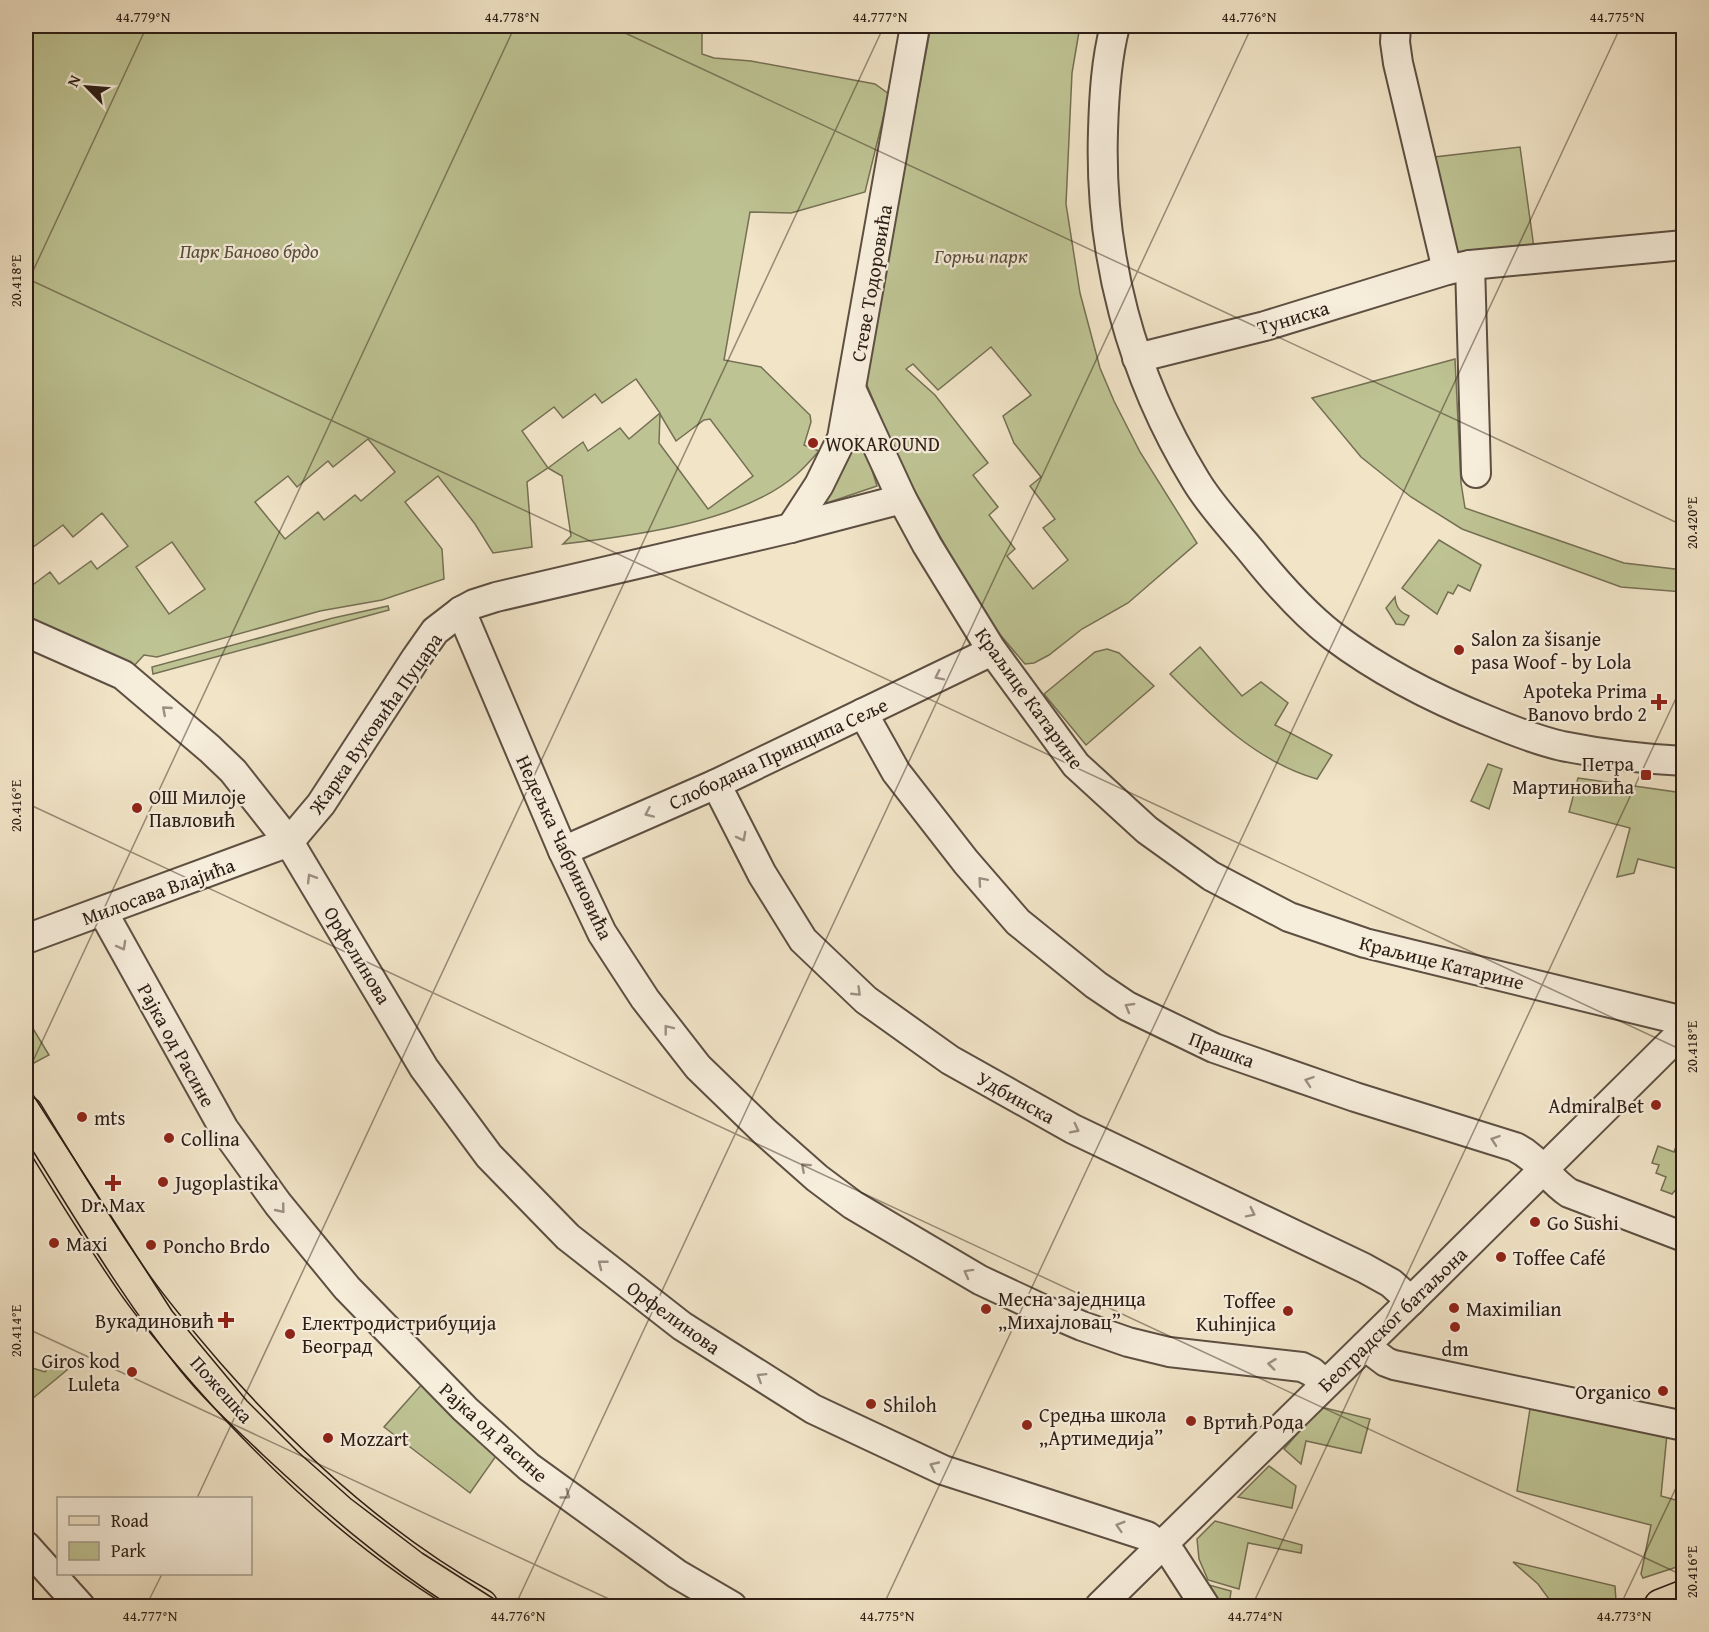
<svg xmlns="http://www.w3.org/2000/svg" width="1709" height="1632" viewBox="0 0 1709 1632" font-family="'Gentium Book Plus',serif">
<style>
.green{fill:#bec393;stroke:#757054;stroke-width:1.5;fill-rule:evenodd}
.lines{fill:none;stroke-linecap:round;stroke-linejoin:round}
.minor-casing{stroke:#5d4f42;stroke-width:32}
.major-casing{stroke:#2c1d15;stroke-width:36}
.minor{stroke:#f6eddb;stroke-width:28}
.major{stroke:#f1e4c7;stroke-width:33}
.tram{stroke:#2c1d15;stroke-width:1.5}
.oneway{stroke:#9b8f82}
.ticks{fill:none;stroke:#2c1d15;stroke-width:1.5;stroke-opacity:0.45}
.poi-dot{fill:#8f2418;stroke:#f6eddb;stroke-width:2}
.labels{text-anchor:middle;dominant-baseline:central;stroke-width:4.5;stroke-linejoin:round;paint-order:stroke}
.park-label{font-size:20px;font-style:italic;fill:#584f3b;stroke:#f6eddb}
.street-label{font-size:20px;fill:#2c1d15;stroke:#f6eddb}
.poi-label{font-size:20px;fill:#2c1d15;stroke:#f6eddb;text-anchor:start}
.neatline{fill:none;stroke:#2c1d15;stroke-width:2}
.ticks-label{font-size:15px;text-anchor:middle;fill:#2c1d15}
</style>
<rect width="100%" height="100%" fill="#f1e4c7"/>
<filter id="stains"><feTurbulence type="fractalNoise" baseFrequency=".00333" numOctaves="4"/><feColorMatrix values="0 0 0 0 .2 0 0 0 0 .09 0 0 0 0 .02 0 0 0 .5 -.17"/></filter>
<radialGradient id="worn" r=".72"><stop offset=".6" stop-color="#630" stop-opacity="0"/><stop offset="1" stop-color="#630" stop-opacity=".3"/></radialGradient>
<!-- green -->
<g class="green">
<path d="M 26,26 L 702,26 L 702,54 L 714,58 L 751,61 L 875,84 L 889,94 L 865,192 L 791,213 L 750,212 L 724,360 L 761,367 L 810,415 L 811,422 L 804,445 L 819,451 C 812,459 805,467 797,474 C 743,522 633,536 563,544 L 571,536 L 562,476 L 548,468 L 527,482 L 532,547 L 493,553 L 475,524 L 438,476 L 405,502 L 442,549 L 444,579 L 382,600 L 320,611 L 157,657 L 144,655 L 131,669 L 26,617 L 26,590 L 50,572 L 59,584 L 91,561 L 97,569 L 128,546 L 102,513 L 73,537 L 63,525 L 32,548 L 26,540 ZM 636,379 L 660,413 L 629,439 L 620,428 L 588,451 L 583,442 L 548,468 L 522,431 L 554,407 L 563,418 L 595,394 L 602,403 ZM 660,414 L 676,441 L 704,420 L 710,419 L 753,476 L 708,509 L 659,443 ZM 368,439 L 395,472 L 361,501 L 355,495 L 324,520 L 318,512 L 285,539 L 255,502 L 288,476 L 297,487 L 328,461 L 333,467 ZM 172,542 L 205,589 L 169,614 L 136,567 Z"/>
<path d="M 931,26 L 1080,26 L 1072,73 L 1066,204 L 1080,293 L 1100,368 L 1114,401 L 1140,452 L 1197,543 L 1128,603 L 1082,629 L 1049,655 L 1034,663 L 1025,664 L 985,617 L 902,468 L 864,378 ZM 991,347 L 1031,395 L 1003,416 L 1014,443 L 1041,477 L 1030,486 L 1055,519 L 1043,528 L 1068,560 L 1033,589 L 1007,556 L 1015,549 L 989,515 L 998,507 L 973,475 L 988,463 L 935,395 L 906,369 L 913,364 L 938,390 Z"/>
<polygon points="1520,147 1534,248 1451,259 1426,158"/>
<polygon points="1455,359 1461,483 1465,508 1624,563 1683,570 1683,592 1621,587 1462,529 1411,497 1361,457 1312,398"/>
<polygon points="856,419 877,486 818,506 844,468 851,448"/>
<polygon points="1439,540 1481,565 1470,591 1458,585 1453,594 1448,592 1437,614 1402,588"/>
<path d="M 1395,597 C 1396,608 1400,612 1409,616 L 1404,625 L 1396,624 L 1386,608 Z"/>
<polygon points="388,606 389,610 153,674 152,667 333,618"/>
<path d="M 1200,647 L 1242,696 L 1261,682 L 1288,703 L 1275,725 L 1332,755 L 1317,779 C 1257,762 1212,717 1170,674 Z"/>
<polygon points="1107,649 1119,653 1154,686 1086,745 1044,694 1095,652"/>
<polygon points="1488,764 1502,769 1489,809 1471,801"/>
<polygon points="1578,778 1683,793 1683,855 1679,869 1638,859 1634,873 1617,877 1630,828 1569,812"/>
<polygon points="26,1017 49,1055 34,1063 26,1050"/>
<polygon points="1683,1128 1683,1181 1672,1194 1661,1190 1666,1177 1656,1173 1659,1165 1652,1163 1658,1146 1674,1152"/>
<polygon points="53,1363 67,1370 26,1404 26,1366 45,1372"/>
<polygon points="423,1383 501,1449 470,1493 384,1427"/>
<polygon points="1321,1407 1370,1419 1361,1453 1306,1441 1301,1464 1284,1449"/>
<polygon points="1530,1409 1667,1434 1661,1496 1683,1502 1683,1565 1643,1578 1641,1574 1651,1525 1517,1491"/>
<polygon points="1269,1466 1296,1486 1292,1508 1238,1497"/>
<polygon points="1215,1521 1302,1545 1301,1553 1248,1543 1239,1589 1208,1580 1199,1559 1197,1539"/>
<polygon points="1513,1562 1615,1586 1616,1601 1602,1606 1554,1606 1538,1584"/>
<polygon points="1209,1585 1231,1591 1229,1606 1220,1605"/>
</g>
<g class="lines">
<defs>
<g id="minor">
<path d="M 1115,26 C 1106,60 1104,96 1103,131 C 1099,255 1131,375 1196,481 C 1211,506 1233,529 1252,552 C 1276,582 1302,612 1333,636 C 1381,672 1432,698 1487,720 C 1511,730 1536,740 1562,746 C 1602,754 1643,759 1684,761"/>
<polyline points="1396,26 1395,42 1398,63 1447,270"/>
<polyline points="1470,265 1476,473"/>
<polyline points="1137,358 1265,326 1447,270 1470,265 1684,245"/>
<polyline points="852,391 902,499 927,545 991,649 1076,765 1147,830 1211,876 1289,917 1365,943 1684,1021"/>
<polyline points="791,528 819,485 842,438 915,26"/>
<polyline points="461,611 563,851 602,933 645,999 698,1067 765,1132 817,1178 853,1205 980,1280 1040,1308 1082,1326 1128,1342 1169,1352 1302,1367 1312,1372 1325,1384"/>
<polyline points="26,632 123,675 210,749 233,771 289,842 424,1068 489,1156 568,1237 682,1326 813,1409 943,1470 1147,1536 1172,1555 1205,1606"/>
<path d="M 863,713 L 896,772 L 966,862 L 1018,922 L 1096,985 L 1127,1006 L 1214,1048 L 1355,1097 L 1515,1147 C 1538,1158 1548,1179 1569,1193 L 1684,1237"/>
<polyline points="716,784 762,874 803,940 866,1000 950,1060 1073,1129 1364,1268 1391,1283 1411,1301"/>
<polyline points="563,851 716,784 992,651"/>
<polyline points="103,912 224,1129 278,1204 347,1288 465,1409 529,1467 677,1574 732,1606"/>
<polyline points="26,939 289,842 321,804 416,658 435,631 461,611 474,604 496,597 791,528 902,499"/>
<polyline points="1365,1346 1386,1362 1394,1365 1684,1426"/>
<polyline points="26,1546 80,1606"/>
<polyline points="1100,1606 1432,1280 1684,1030"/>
</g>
<g id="major">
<path d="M 26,1113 C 61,1171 97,1230 136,1286 C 158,1317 183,1346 208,1375 C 286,1464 377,1547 481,1606"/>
<polyline points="1661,1606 1684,1597"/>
</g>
</defs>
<!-- minor casing -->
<use href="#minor" class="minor-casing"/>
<!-- major casing -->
<use href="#major" class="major-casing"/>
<!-- minor -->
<use href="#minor" class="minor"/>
<!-- major -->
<use href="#major" class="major"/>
<!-- tram -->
<g class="tram">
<polyline points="26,1084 172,1311 247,1401 298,1452 351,1499 422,1553 505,1606"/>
<path d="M 26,1140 C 75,1217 122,1299 180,1370 C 205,1401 235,1428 263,1455 C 322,1510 382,1562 450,1606"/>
</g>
</g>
<!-- one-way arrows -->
<defs><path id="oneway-chevron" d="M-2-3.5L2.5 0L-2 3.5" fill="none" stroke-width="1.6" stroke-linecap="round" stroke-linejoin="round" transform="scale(1.5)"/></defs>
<g class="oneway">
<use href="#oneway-chevron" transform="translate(939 676) rotate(154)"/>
<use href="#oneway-chevron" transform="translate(166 710) rotate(-139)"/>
<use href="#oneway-chevron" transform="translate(649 813) rotate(156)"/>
<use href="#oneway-chevron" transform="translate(742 837) rotate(62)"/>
<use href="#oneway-chevron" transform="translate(311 878) rotate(-121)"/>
<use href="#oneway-chevron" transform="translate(982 881) rotate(-131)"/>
<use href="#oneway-chevron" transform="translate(122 946) rotate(61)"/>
<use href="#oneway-chevron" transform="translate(857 992) rotate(44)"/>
<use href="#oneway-chevron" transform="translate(1129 1007) rotate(-150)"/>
<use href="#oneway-chevron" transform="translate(668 1029) rotate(-128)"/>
<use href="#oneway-chevron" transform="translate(1309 1081) rotate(-161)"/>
<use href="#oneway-chevron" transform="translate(1075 1129) rotate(27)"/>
<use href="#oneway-chevron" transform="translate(1495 1140) rotate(-161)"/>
<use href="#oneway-chevron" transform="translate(805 1167) rotate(-138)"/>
<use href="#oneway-chevron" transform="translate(281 1209) rotate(51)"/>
<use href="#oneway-chevron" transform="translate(1251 1213) rotate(26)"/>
<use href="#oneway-chevron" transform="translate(602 1264) rotate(-142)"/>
<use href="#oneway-chevron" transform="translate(968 1273) rotate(-151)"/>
<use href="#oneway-chevron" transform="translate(1272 1364) rotate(-173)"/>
<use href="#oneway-chevron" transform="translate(761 1377) rotate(-148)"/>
<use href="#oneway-chevron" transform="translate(934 1466) rotate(-155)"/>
<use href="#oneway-chevron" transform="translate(566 1495) rotate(36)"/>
<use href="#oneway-chevron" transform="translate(1120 1526) rotate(-163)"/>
</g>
<!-- ticks -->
<path class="ticks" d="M 610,26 L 1684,526M 26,278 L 1684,1051M 26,286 L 147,26M 26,803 L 1684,1576M 26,1076 L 515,26M 26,1328 L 624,1606M 197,1498 L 884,26M 146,1606 L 162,1574M 515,1606 L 1252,26M 883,1606 L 1621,26M 1252,1606 L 1684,681M 1620,1606 L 1684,1471"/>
<!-- markers -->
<g class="poi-dot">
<circle cx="813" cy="443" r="6"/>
<circle cx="1459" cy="650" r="6"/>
<path d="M1656 693h6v6h6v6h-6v6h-6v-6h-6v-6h6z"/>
<rect x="1640" y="769" width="12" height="12" rx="3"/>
<circle cx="137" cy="808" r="6"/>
<circle cx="1656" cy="1105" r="6"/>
<circle cx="82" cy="1117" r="6"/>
<circle cx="169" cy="1138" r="6"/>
<circle cx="163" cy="1182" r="6"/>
<path d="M110 1174h6v6h6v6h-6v6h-6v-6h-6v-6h6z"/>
<circle cx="1535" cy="1222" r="6"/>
<circle cx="54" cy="1243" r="6"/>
<circle cx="151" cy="1245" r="6"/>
<circle cx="1501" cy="1257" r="6"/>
<circle cx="1454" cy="1308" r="6"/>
<circle cx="986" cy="1309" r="6"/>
<circle cx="1288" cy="1311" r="6"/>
<path d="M223 1311h6v6h6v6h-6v6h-6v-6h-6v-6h6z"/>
<circle cx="1455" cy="1327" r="6"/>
<circle cx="290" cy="1334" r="6"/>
<circle cx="132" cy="1372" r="6"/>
<circle cx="1663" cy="1391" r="6"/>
<circle cx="871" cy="1404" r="6"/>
<circle cx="1191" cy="1421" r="6"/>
<circle cx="1027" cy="1425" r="6"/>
<circle cx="328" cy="1438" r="6"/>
</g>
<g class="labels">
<!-- park labels -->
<g class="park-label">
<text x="249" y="250">Парк Баново брдо</text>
<text x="981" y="255">Горњи парк</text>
</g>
<!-- street labels -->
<g class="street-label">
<text transform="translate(871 283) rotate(-80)">Стеве Тодоровића</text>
<text transform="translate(1293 317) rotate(-17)">Туниска</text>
<text transform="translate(1030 698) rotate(54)">Краљице Катарине</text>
<text transform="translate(375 723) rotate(-55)">Жарка Вуковића Пуцара</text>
<text transform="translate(778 753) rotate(-25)">Слободана Принципа Сеље</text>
<text transform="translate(565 847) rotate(65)">Недељка Чабриновића</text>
<text transform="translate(158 891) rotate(-20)">Милосава Влајића</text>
<text transform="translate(358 955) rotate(59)">Орфелинова</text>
<text transform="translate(1442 962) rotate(14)">Краљице Катарине</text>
<text transform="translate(177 1045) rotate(61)">Рајка од Расине</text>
<text transform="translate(1222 1049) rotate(21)">Прашка</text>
<text transform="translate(1016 1097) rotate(29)">Удбинска</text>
<text transform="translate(674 1317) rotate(36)">Орфелинова</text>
<text transform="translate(1392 1319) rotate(-44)">Београдског батаљона</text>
<text transform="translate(222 1389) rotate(48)">Пожешка</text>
<text transform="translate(494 1432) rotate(42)">Рајка од Расине</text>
</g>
<!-- poi labels -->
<g class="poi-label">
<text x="825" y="443">WOKAROUND</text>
<text x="1471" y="638">Salon za šisanje<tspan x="1471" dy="23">pasa Woof - by Lola</tspan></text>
<text x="1647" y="690" text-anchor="end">Apoteka Prima<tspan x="1647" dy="23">Banovo brdo 2</tspan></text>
<text x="1634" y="763" text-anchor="end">Петра<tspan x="1634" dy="23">Мартиновића</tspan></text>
<text x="149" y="796">ОШ Милоје<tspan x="149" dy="23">Павловић</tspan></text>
<text x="1644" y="1105" text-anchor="end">AdmiralBet</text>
<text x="94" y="1117">mts</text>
<text x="181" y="1138">Collina</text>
<text x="175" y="1182">Jugoplastika</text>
<text x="113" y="1204" text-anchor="middle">Dr. Max</text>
<text x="1547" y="1222">Go Sushi</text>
<text x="66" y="1243">Maxi</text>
<text x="163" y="1245">Poncho Brdo</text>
<text x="1513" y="1257">Toffee Café</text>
<text x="998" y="1298">Месна заједница<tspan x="998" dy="23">„Михајловац”</tspan></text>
<text x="1276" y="1300" text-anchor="end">Toffee<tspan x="1276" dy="23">Kuhinjica</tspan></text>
<text x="1466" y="1308">Maximilian</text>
<text x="214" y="1320" text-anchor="end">Вукадиновић</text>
<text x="302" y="1322">Електродистрибуција<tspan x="302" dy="23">Београд</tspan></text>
<text x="1455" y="1348" text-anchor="middle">dm</text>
<text x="120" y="1360" text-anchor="end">Giros kod<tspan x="120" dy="23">Luleta</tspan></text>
<text x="1651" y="1391" text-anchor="end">Organico</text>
<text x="883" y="1404">Shiloh</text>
<text x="1039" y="1414">Средња школа<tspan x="1039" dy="23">„Артимедија”</tspan></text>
<text x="1203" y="1421">Вртић Рода</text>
<text x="340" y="1438">Mozzart</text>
</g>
</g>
<!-- margin -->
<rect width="1709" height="1632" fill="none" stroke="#f1e4c7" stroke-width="66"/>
<!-- legend -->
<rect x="57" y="1497" width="195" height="78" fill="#f6eddb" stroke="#a59a8c" stroke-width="1.5"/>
<rect x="69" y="1516" width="30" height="9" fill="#f1e4c7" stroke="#a59a8c" stroke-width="1.5"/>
<text x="111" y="1527" font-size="18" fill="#2c1d15">Road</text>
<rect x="69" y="1542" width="30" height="18" fill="#bec393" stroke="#a59a8c" stroke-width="1.5"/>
<text x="111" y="1557" font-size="18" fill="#2c1d15">Park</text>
<!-- north arrow -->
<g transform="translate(87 87) rotate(295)" stroke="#f6eddb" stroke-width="4.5" paint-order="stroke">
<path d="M0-4.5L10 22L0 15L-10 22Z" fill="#2c1d15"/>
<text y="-9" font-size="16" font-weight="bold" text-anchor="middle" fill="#2c1d15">N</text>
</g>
<rect x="33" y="33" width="1643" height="1566" class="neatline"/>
<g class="ticks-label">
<text x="143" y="22">44.779°N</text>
<text x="512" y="22">44.778°N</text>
<text x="880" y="22">44.777°N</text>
<text x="1249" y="22">44.776°N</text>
<text x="1617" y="22">44.775°N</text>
<text transform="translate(16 281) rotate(-90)" y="5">20.418°E</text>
<text transform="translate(1692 523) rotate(-90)" y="5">20.420°E</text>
<text transform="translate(16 806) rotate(-90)" y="5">20.416°E</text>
<text transform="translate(1692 1047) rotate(-90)" y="5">20.418°E</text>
<text transform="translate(16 1331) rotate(-90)" y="5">20.414°E</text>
<text transform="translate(1692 1572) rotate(-90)" y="5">20.416°E</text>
<text x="150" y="1621">44.777°N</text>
<text x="518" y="1621">44.776°N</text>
<text x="887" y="1621">44.775°N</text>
<text x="1255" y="1621">44.774°N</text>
<text x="1624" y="1621">44.773°N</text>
</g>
<rect width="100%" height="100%" filter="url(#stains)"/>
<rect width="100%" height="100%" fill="url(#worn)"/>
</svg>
